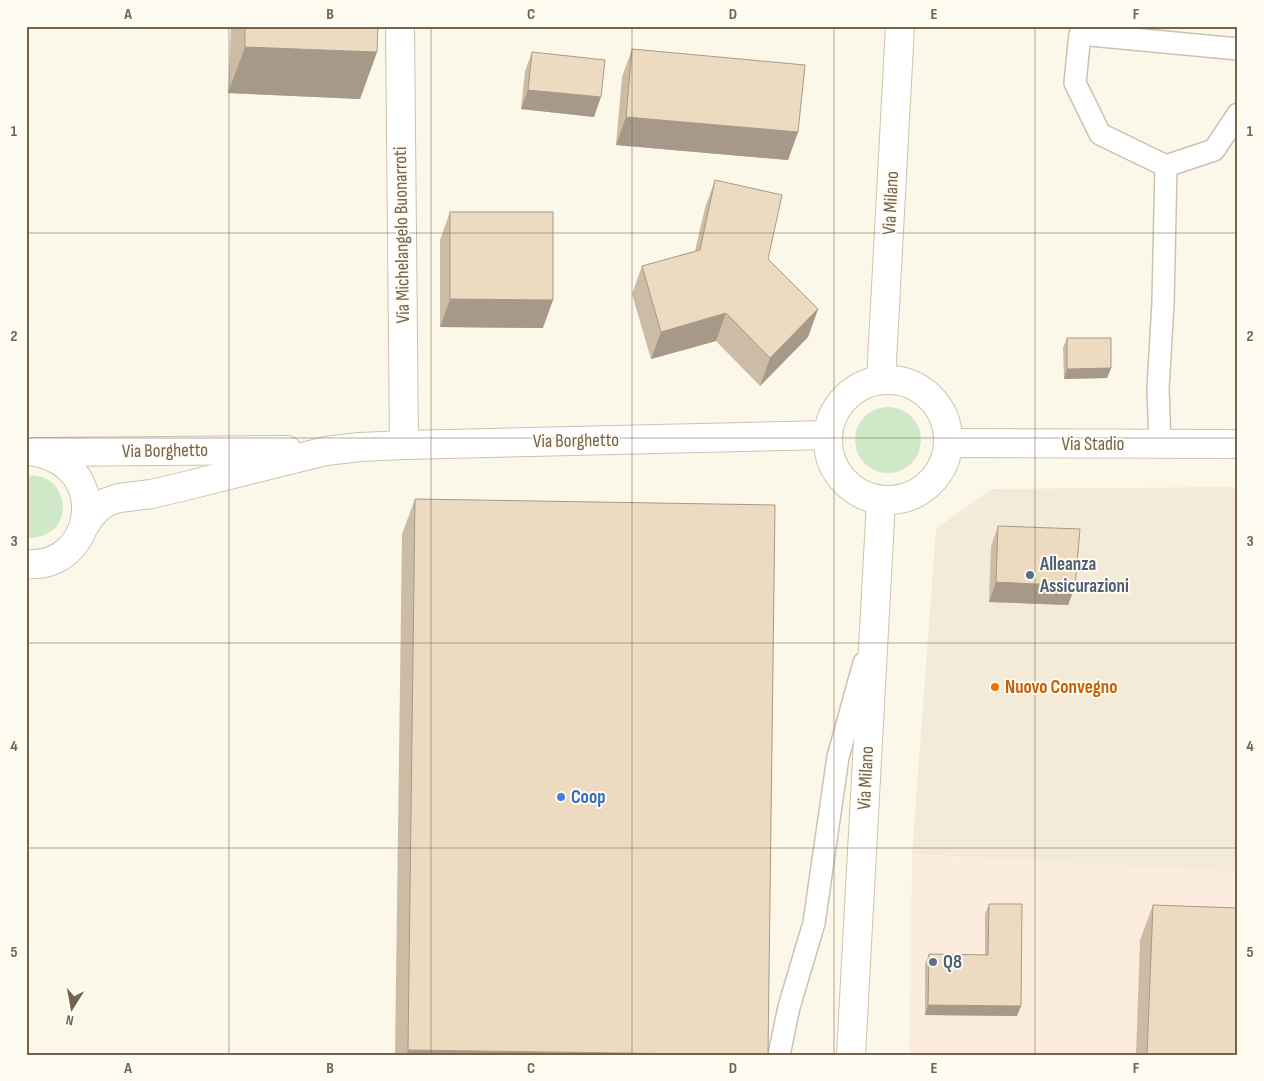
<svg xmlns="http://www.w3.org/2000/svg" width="1264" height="1081" viewBox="0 0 1264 1081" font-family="'Sofia Sans Condensed',sans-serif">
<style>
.residential{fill:#f3ebd8}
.commercial{fill:#fbecde}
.green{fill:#cfe9c8}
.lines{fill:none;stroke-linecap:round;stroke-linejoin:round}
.lane-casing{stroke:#cdc2b0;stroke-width:24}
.street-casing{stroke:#cdc2b0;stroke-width:30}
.secondary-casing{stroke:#cfc3ad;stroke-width:30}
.lane{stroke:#fff;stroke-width:21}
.street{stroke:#fff;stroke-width:28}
.secondary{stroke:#fff;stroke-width:28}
.wall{fill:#ccbca6}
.shaded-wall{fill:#a69987}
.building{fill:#eddbc1;stroke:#a69987}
.grid{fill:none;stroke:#75634e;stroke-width:1;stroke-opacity:0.55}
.service-dot{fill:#5c6f8a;stroke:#fefbf0;stroke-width:2}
.food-dot{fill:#e8710a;stroke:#fefbf0;stroke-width:2}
.shop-dot{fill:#3f7fe0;stroke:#fefbf0;stroke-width:2}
.labels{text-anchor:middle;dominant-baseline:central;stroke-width:4;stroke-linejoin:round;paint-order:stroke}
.street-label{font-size:19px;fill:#75634e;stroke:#fefbf0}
.service-label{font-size:19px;font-weight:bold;fill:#4e5e75;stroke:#fefbf0;text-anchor:start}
.food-label{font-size:19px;font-weight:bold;fill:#c56008;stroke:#fefbf0;text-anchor:start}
.shop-label{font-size:19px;font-weight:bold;fill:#366cbe;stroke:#fefbf0;text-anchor:start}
.neatline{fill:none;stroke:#75634e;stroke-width:2}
.grid-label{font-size:16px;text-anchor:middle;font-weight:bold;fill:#75634e}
</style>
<rect width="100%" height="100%" fill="#fbf8e9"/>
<!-- residential -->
<polygon class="residential" points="1238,487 1238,872 912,854 936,529 991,489"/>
<!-- commercial -->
<polygon class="commercial" points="912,854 1238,872 1238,1055 909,1055"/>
<!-- green -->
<g class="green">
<circle cx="888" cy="440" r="33"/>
<path d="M 26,476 C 70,469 80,539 26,538 Z"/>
</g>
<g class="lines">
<defs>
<g id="lane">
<polyline points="1238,49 1080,34 1075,83 1100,134 1166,166 1214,150 1238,114"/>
<polyline points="1160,444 1158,389 1163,303 1166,166"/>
<polyline points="779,1055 789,1007 814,923 838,757 864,663"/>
</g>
<g id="street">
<polyline points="400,26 404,445"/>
<polyline points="949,443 1238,444"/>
<polyline points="35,452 287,450"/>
<polyline points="82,530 90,517 98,508 107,502 119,498 151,494 181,487 326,451 360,447 404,445 827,435"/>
<path d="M 26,564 C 95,569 111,470 40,453"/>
</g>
<g id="secondary">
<circle cx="888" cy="440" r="60"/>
<polyline points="881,380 900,26"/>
<polyline points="851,1055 881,501"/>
</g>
</defs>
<!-- lane casing -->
<use href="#lane" class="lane-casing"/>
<!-- street casing -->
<use href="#street" class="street-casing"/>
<!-- secondary casing -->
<use href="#secondary" class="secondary-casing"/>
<!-- lane -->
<use href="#lane" class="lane"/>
<!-- street -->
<use href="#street" class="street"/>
<!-- secondary -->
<use href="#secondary" class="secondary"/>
</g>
<!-- wall -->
<g class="wall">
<polygon points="231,26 378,26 377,52 360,99 228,93"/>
<polygon points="632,49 798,132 788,160 616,145 622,77"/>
<polygon points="532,52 594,117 521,109 525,71"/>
<polygon points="715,180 768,259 818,309 808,337 760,386 716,341 651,359 632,294 642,266 695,251 705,208"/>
<polygon points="450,212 543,328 440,327 440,240"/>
<polygon points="1067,338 1111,368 1107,378 1064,379 1063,348"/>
<polygon points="415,499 768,1055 395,1055 402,534"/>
<polygon points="998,526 1075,586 1068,605 989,602 991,546"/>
<polygon points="989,904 1017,1016 925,1015 925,964 929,954 985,955 985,914"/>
<polygon points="1153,905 1238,1055 1136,1055 1140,940"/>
</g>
<!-- shaded-wall -->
<g class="shaded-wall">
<polygon points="245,47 377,52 360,99 228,93"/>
<polygon points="528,90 601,97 594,117 521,109"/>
<polygon points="626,117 798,132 788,160 616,145"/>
<polygon points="450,299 553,300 543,328 440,327"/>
<polygon points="818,309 808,337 760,386 770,358"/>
<polygon points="726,313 716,341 651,359 661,332"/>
<polygon points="1111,368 1107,378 1064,379 1067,369"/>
<polygon points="996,582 1075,586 1068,605 989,602"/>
<polygon points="928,1005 1021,1006 1017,1016 925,1015"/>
<polygon points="408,1050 751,1055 406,1055"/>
</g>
<!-- building -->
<g class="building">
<polygon points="245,26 378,26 377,52 245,47"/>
<polygon points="632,49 805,65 798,132 626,117"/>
<polygon points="532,52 605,60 601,97 528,90"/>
<polygon points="715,180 782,195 768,259 818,309 770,358 726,313 661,332 642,266 700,250"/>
<polygon points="450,212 553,212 553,300 450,299"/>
<polygon points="1067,338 1111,338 1111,368 1067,369"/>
<polygon points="415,499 775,505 768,1055 408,1050"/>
<polygon points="998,526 1080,529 1075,586 996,582"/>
<polygon points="989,904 1022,904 1021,1006 928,1005 929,954 988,955"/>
<polygon points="1153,905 1238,908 1238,1055 1147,1055"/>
</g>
<!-- grid -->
<path class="grid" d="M 229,26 L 229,1055M 431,26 L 431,1055M 632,26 L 632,1055M 834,26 L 834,1055M 1035,26 L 1035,1055M 26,233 L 1238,233M 26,438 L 1238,438M 26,643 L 1238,643M 26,848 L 1238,848"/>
<!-- markers -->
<g class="service-dot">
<circle cx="1030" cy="575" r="5"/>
<circle cx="933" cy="962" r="5"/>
</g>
<circle class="food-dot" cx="995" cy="687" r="5"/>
<circle class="shop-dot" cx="561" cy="797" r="5"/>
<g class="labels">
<!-- street labels -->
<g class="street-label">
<text transform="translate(891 203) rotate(-87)">Via Milano</text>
<text transform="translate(402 235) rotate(-91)">Via Michelangelo Buonarroti</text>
<text transform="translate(576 441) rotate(-1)">Via Borghetto</text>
<text x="1093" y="444">Via Stadio</text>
<text transform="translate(165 451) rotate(-1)">Via Borghetto</text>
<text transform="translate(866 778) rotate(-87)">Via Milano</text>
</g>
<!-- service labels -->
<g class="service-label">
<text x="1040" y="564">Alleanza<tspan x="1040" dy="22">Assicurazioni</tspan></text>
<text x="943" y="962">Q8</text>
</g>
<!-- food labels -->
<g class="food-label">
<text x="1005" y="687">Nuovo Convegno</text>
</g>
<!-- shop labels -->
<g class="shop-label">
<text x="571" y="797">Coop</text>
</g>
</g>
<!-- border -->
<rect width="1264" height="1081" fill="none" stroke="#fefbf0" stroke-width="55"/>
<!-- north arrow -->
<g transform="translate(72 1008) rotate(191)" stroke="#fefbf0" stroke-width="4" paint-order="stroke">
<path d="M0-4L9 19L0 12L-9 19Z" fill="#75634e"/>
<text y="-8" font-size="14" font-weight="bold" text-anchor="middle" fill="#75634e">N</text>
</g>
<rect x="28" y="28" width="1208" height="1026" class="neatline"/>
<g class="grid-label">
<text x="128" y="19">A</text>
<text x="330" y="19">B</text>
<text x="531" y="19">C</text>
<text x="733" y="19">D</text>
<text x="934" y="19">E</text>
<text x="1136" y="19">F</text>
<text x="14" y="136">1</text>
<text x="1250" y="136">1</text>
<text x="14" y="341">2</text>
<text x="1250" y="341">2</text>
<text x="14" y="546">3</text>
<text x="1250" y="546">3</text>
<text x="14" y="751">4</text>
<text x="1250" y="751">4</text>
<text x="14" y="957">5</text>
<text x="1250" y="957">5</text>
<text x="128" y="1073">A</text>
<text x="330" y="1073">B</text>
<text x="531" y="1073">C</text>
<text x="733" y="1073">D</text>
<text x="934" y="1073">E</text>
<text x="1136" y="1073">F</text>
</g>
</svg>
